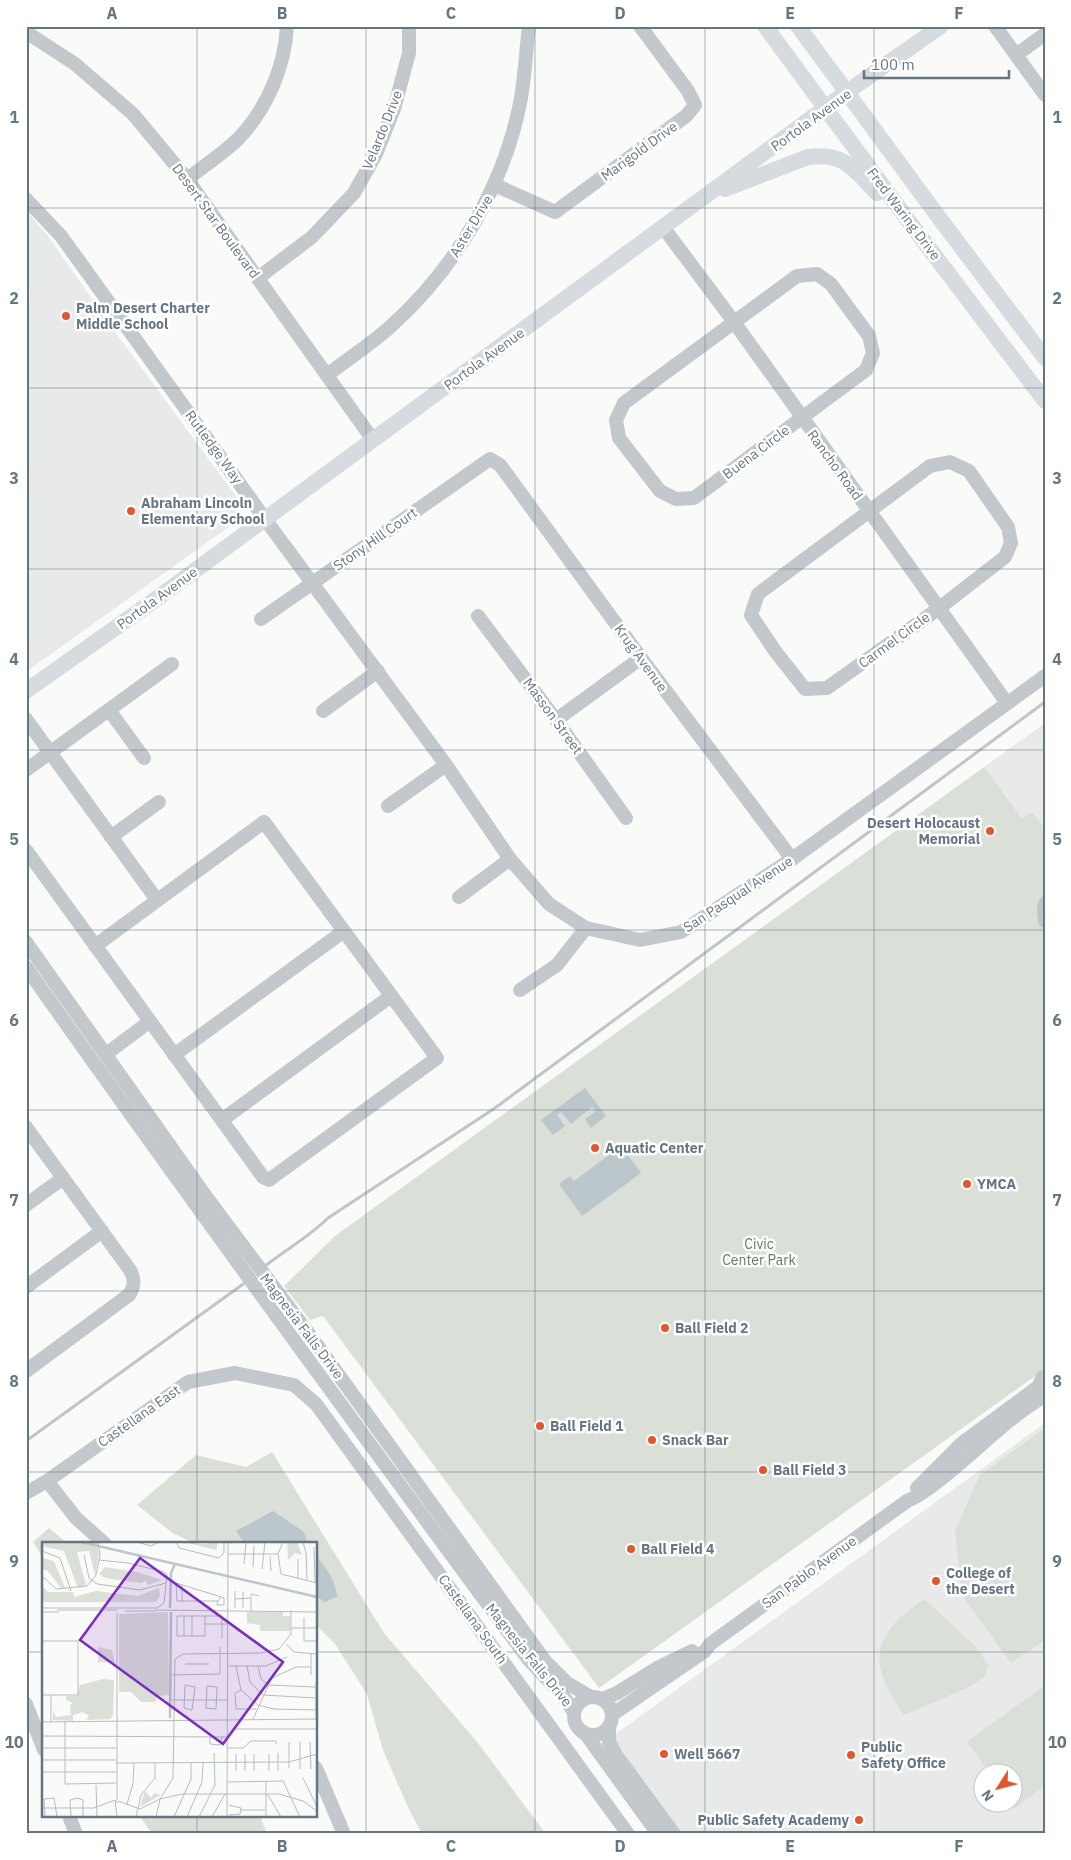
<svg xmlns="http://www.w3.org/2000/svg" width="1071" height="1860" viewBox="0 0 1071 1860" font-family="'IBM Plex Sans',sans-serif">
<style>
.built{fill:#e8e9e9;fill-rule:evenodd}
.green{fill:#dadfd7}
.water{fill:#bbc7cb}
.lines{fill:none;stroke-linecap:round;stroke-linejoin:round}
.stream{stroke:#bbc7cb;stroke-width:3}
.minor{stroke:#c3c8cc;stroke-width:14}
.major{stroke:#d6dbdf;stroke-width:16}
.grid{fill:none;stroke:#657683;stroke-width:1;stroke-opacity:0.55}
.poi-dot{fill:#e4572e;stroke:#fff;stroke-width:2}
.labels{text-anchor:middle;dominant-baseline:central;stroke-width:5;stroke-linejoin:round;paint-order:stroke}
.street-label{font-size:14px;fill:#657683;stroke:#fff}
.poi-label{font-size:14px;font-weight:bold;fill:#657683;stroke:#fff;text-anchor:start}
.park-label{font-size:14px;fill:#687a64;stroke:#fff}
.inset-river{fill:none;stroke:#bbc7cb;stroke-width:2.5}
.inset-road{fill:none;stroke:#b5bdc2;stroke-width:1}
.view{fill:#7b2cbf;fill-opacity:0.15;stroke:#7b2cbf;stroke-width:2.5}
.inset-edge{fill:none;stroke:#657683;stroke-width:2.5}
.neatline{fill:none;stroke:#657683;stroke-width:2}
.grid-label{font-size:16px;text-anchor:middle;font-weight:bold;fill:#657683}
</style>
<rect width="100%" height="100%" fill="#fafaf8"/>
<!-- built -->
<g class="built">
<polygon points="26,210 51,240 118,336 238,499 234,523 26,672"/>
<polygon points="1045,723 1045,829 1032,812 1022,820 984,767"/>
<path d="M 1045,1423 L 1045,1834 L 680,1834 L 610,1738 ZM 984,1772 L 1014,1772 L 1014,1802 L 984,1802 Z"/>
</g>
<!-- green -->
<g class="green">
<polygon points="984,767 1022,819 1032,812 1045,829 1045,1369 599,1688 323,1316 310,1320 284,1286 335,1236"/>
<polygon points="1045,1428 1045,1640 1011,1663 962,1595 955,1531 980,1475"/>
<polygon points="272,1452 384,1633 478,1743 546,1834 422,1834 408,1807 383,1750 367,1694 335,1644 316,1625 316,1544 197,1544 174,1534 137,1505 196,1455 246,1467"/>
<polygon points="49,1528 68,1544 44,1544 44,1560 33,1542"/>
<path d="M 924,1599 L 974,1645 L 988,1664 L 985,1676 L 969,1687 L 904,1715 C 883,1682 865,1655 897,1621 C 905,1612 915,1606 924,1599 Z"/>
<polygon points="1045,1685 1045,1786 1015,1808 1011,1803 1014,1802 1014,1772 989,1772 967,1742"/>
<polygon points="140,1816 260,1816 267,1834 152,1834"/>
</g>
<!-- water -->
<g class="water">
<path d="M 1045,894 L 1045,929 L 1039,925 C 1037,913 1034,902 1045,894 Z"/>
<polygon points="585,1088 606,1116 591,1128 585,1119 596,1111 592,1107 571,1124 561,1112 557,1115 565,1126 553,1135 541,1120"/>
<polygon points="621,1146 641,1173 582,1216 559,1184 570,1176 574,1181"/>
<polygon points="273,1511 304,1532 308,1544 245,1544 236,1531"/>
<path d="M 316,1556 C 326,1567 336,1581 337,1597 L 325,1602 L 316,1596 Z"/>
</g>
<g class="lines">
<!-- stream -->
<g class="stream">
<path d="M 264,1267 C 285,1250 309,1237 328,1218 L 495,1108 L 1045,702"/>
<polyline points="26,1441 246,1282"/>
</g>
<!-- minor -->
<g class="minor">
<polyline points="995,26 1045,95"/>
<polyline points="26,32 75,64 133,114 187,179 373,440"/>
<polyline points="1016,55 1045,34"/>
<path d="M 187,179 C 204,166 224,153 239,138 C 267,108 285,67 287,26"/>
<polyline points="495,185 555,212 686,116 695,105 688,91 640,26"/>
<polyline points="26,199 61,236 265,519 446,765 510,859 549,904 586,928 640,940 681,932 792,859 1045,676"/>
<polyline points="663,227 734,322 1007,703"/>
<polygon points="817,274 831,284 869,336 873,353 866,370 694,498 676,499 660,491 619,438 616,420 624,403 797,276"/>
<polyline points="258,278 312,237 354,193 376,154 394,109 409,53 409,26"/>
<path d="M 327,375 C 348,359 371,344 390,327 C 456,268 505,185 521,98 C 525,74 526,50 529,26"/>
<polygon points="950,462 969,471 1008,527 1011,543 1005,557 938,609 827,688 805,689 775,651 751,615 758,594 930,466"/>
<polyline points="478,616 556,720 626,818"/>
<polyline points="261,619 490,459 500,465 641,658 792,859"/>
<polyline points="109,710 144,758"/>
<polyline points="323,711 378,671"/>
<polyline points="26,719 157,900"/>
<polyline points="556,720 641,658"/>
<polyline points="26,770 172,664"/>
<polyline points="388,806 446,765"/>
<polyline points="111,837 159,802"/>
<polyline points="26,850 263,1177 269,1180 273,1177 437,1058 264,822 95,946"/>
<polyline points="459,897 510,859"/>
<polyline points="26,942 207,1198 312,1338 545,1661 567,1683 591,1697"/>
<path d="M 26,967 C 190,1200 359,1430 529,1660 L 564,1697 L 574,1712"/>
<polyline points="520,990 557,965 586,928"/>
<polyline points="106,1054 149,1022"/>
<polyline points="174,1055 344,931"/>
<polyline points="222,1120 391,996"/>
<path d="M 26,1127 L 130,1270 C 135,1279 135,1286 129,1295 L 26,1371"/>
<polyline points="26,1205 63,1178"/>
<polyline points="26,1287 102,1231"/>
<polyline points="47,1481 76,1518 105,1544"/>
<polyline points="917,1488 961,1444 1038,1387 1043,1377"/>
<polyline points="26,1493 47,1481 188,1382 235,1373 294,1385 316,1404 628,1834"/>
<circle cx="593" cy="1716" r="19"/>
<polyline points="603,1699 617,1693 659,1667 692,1651"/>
<polyline points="26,1704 44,1750"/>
<path d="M 613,1714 L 705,1651 L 710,1644 L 907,1501 C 922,1495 933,1485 946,1475 C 979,1449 1008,1417 1045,1396"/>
<polyline points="609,1727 609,1742 616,1755 674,1834"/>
<polyline points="585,1733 658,1834"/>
<polyline points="316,1768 344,1834"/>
<polyline points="69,1816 76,1834"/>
</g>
<!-- major -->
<g class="major">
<polyline points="765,26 916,231 1045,401"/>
<polyline points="798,26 940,219 1045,358"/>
<path d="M 725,189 L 808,157 C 845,152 853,169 877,193"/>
<polyline points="26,691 152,602 847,92 941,26"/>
</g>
</g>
<!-- grid -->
<path class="grid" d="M 197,26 L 197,1544M 366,26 L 366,1834M 535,26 L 535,1834M 705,26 L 705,1834M 874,26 L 874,1834M 26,208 L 1045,208M 26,388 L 1045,388M 26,569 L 1045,569M 26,750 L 1045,750M 26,930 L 1045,930M 26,1110 L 1045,1110M 26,1291 L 1045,1291M 26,1472 L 1045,1472M 26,1652 L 44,1652M 316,1652 L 1045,1652M 197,1816 L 197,1834"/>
<!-- markers -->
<g class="poi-dot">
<circle cx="66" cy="316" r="5"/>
<circle cx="131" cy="511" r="5"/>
<circle cx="990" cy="831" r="5"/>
<circle cx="595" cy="1148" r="5"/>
<circle cx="967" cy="1184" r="5"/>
<circle cx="665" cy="1328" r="5"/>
<circle cx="540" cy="1426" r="5"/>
<circle cx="652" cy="1440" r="5"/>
<circle cx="763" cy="1470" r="5"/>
<circle cx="631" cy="1549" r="5"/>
<circle cx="936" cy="1581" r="5"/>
<circle cx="664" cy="1754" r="5"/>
<circle cx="851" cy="1755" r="5"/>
<circle cx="859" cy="1820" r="5"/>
</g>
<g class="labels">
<!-- street labels -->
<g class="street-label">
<text transform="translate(811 120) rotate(-36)">Portola Avenue</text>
<text transform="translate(382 130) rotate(-68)">Velardo Drive</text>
<text transform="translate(639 151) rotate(-36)">Marigold Drive</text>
<text transform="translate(904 214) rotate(53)">Fred Waring Drive</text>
<text transform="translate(216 221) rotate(54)">Desert Star Boulevard</text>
<text transform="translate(471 226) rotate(-59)">Aster Drive</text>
<text transform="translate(484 359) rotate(-36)">Portola Avenue</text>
<text transform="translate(214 447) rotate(54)">Rutledge Way</text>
<text transform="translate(756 452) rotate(-37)">Buena Circle</text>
<text transform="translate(835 465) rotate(54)">Rancho Road</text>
<text transform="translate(375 539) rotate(-35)">Stony Hill Court</text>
<text transform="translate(157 598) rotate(-36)">Portola Avenue</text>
<text transform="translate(894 640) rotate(-36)">Carmel Circle</text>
<text transform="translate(641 658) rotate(54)">Krug Avenue</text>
<text transform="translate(553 716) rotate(54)">Masson Street</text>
<text transform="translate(738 894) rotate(-33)">San Pasqual Avenue</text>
<text transform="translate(302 1326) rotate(53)">Magnesia Falls Drive</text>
<text transform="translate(139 1416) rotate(-35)">Castellana East</text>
<text transform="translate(809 1572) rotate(-36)">San Pablo Avenue</text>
<text transform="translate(473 1619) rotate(54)">Castellana South</text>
<text transform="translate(529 1655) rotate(51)">Magnesia Falls Drive</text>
</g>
<!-- poi labels -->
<g class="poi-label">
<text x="76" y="308">Palm Desert Charter<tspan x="76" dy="16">Middle School</tspan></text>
<text x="141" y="503">Abraham Lincoln<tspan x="141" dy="16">Elementary School</tspan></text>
<text x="980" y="823" text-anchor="end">Desert Holocaust<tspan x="980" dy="16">Memorial</tspan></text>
<text x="605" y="1148">Aquatic Center</text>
<text x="977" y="1184">YMCA</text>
<text x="675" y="1328">Ball Field 2</text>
<text x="550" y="1426">Ball Field 1</text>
<text x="662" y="1440">Snack Bar</text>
<text x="773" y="1470">Ball Field 3</text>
<text x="641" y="1549">Ball Field 4</text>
<text x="946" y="1573">College of<tspan x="946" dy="16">the Desert</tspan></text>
<text x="861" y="1747">Public<tspan x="861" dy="16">Safety Office</tspan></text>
<text x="674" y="1754">Well 5667</text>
<text x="849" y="1820" text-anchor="end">Public Safety Academy</text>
</g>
<!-- park labels -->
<g class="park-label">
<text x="759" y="1244">Civic<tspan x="759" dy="16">Center Park</tspan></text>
</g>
</g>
<!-- overview -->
<g transform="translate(42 1542)">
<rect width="275" height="275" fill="#fafaf8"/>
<path d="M 55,0 L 57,12 L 53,33 L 47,9 L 35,10 L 44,43 L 36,46 L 22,9 L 0,4 L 0,1 ZM 176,0 L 174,8 L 142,0 L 164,2 ZM 245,0 L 255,0 L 260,13 L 253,11 L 246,18 ZM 0,16 L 12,19 L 23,46 L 19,46 L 6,29 L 0,27 ZM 63,25 L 95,30 L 120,38 L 106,43 L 104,39 L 98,41 L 63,36 L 57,32 ZM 0,44 L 6,50 L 31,50 L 32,55 L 54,49 L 96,54 L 117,46 L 118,54 L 114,60 L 0,60 ZM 126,70 L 127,153 L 116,154 L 113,160 L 99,160 L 89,150 L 77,150 L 77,72 ZM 205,70 L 241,70 L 241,74 L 248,74 L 248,89 L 218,89 L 218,83 L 205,81 ZM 56,105 L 70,108 L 73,121 L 56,120 ZM 61,137 L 72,138 L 71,173 L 68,177 L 44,178 L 47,174 L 41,170 L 31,173 L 31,179 L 11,178 L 11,168 L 14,175 L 29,173 L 28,163 L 31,161 L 24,158 L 24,154 L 35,154 L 38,143 ZM 103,249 L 109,256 L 112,251 L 119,253 L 98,265 Z" fill="#dadfd7"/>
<path class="inset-river" d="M 39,0 L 275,55M 128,66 L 129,31 L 133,22M 128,176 L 129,70"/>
<path class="inset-road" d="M 95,0 L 109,4 L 117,0M 134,0 L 137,6 L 177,16 L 182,11 L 182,0M 241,0 L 236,12 L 239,32 L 275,41M 261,0 L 264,11 L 265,38M 272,5 L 273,40M 0,9 L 18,16 L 29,49M 186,12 L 236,12M 42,13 L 47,36 L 55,42 L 98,48 L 124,41M 228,14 L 229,29M 256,17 L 256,36M 202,22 L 204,0M 211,25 L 212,4M 220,27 L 223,0M 0,34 L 14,47 L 45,44 L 54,33 L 58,13 L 56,0M 140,43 L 140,59M 193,57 L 208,56M 176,59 L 175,63 L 182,63 L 182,56 L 173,53 L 134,41 L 134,42 L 135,59 L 176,59 L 179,55M 0,66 L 115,66 L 122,61 L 125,33 L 122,30 L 86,21 L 57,18M 193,66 L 193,49M 201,66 L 201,50M 15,68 L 75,68M 113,68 L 275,70M 83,69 L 114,69M 209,69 L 209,52 L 217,54M 0,70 L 17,70M 142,74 L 142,94M 150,74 L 150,94M 163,74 L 163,94 L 135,94 L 135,74 L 180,74 L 180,96M 262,76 L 262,99 L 275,99M 163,82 L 186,82M 249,86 L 275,86M 0,99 L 36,99 L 36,153 L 0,153M 244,102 L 252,110 L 275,112M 269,112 L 269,133M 143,122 L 167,122M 75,123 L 75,71M 186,124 L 224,124 L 245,115M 194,124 L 199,148 L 216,163 L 232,167 L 274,168M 205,124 L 208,140 L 221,153 L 274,156M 216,124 L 219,137 L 226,143 L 274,145M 75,126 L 75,258M 130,133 L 178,132 L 178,105M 274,141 L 274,177M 143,143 L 153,145 L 150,168 L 142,166 ZM 165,144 L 175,145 L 174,167 L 164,166 ZM 199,148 L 193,151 L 194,167 L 214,167M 130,158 L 186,158M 211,177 L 230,136 L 254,125 L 269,125M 0,180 L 275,177M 9,180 L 9,153M 23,180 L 23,242 L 74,241M 190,187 L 275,187M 0,194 L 186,195M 168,195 L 168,202 L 178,203 L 180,195M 247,200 L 247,226M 268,200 L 269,227M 0,206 L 74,206M 186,206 L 201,206 L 209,199 L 234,199 L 234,202M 236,211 L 236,229M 194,212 L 194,229M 212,212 L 212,229M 0,218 L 74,218M 247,220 L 275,212M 74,221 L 247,220M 258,227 L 258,200M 203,229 L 203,212M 227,229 L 227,212M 0,230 L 74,230M 261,236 L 275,265M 224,239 L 224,275M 186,240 L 241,239 L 258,275M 54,243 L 55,275M 226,253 L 239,275M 76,259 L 98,267 L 118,257 L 140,252 L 237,252 L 261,259 L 275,269M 85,262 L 91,242 L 92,221M 187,263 L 199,266 L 198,272 L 187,273M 0,266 L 52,266 L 73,258M 199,268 L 223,268M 3,275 L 2,257 L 12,256 L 15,275M 29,275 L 28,258 L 35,256 L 41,258 L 41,275M 75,275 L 73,258 L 76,261M 94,275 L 99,253 L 113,236 L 113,221M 114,275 L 118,257 L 131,236 L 133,117 L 141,112 L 219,111 L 237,107 L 249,92 L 249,68M 132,275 L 149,237 L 149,221M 145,275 L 160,240 L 161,221M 157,275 L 173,243 L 172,211M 170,275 L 183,252M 185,275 L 186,0"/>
<path class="view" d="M 98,16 L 241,120 L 181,202 L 38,98 Z"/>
<rect width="275" height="275" class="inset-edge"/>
</g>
<!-- border -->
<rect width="1071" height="1860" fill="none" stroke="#ffffff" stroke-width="55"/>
<!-- north arrow -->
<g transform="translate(998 1788) rotate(234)"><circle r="24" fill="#ffffff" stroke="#c1c8cd"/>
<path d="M0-4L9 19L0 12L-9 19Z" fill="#e4572e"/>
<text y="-8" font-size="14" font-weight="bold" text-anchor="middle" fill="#657683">N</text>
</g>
<!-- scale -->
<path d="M864 70v8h145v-8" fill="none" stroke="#657683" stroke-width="2.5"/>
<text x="871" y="70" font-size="15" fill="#657683" stroke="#ffffff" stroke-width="4" paint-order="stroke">100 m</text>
<rect x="28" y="28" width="1016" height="1804" class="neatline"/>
<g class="grid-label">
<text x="112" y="19">A</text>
<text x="282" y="19">B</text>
<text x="451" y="19">C</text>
<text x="620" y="19">D</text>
<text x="790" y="19">E</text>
<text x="959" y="19">F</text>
<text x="14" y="123">1</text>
<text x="1057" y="123">1</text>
<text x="14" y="304">2</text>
<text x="1057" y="304">2</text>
<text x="14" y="484">3</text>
<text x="1057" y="484">3</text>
<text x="14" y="665">4</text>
<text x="1057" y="665">4</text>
<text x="14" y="845">5</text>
<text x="1057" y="845">5</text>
<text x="14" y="1026">6</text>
<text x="1057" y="1026">6</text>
<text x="14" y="1206">7</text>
<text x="1057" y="1206">7</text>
<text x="14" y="1387">8</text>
<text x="1057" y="1387">8</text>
<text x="14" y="1567">9</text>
<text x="1057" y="1567">9</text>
<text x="14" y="1748">10</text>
<text x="1057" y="1748">10</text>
<text x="112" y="1852">A</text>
<text x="282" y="1852">B</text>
<text x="451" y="1852">C</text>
<text x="620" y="1852">D</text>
<text x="790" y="1852">E</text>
<text x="959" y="1852">F</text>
</g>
</svg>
